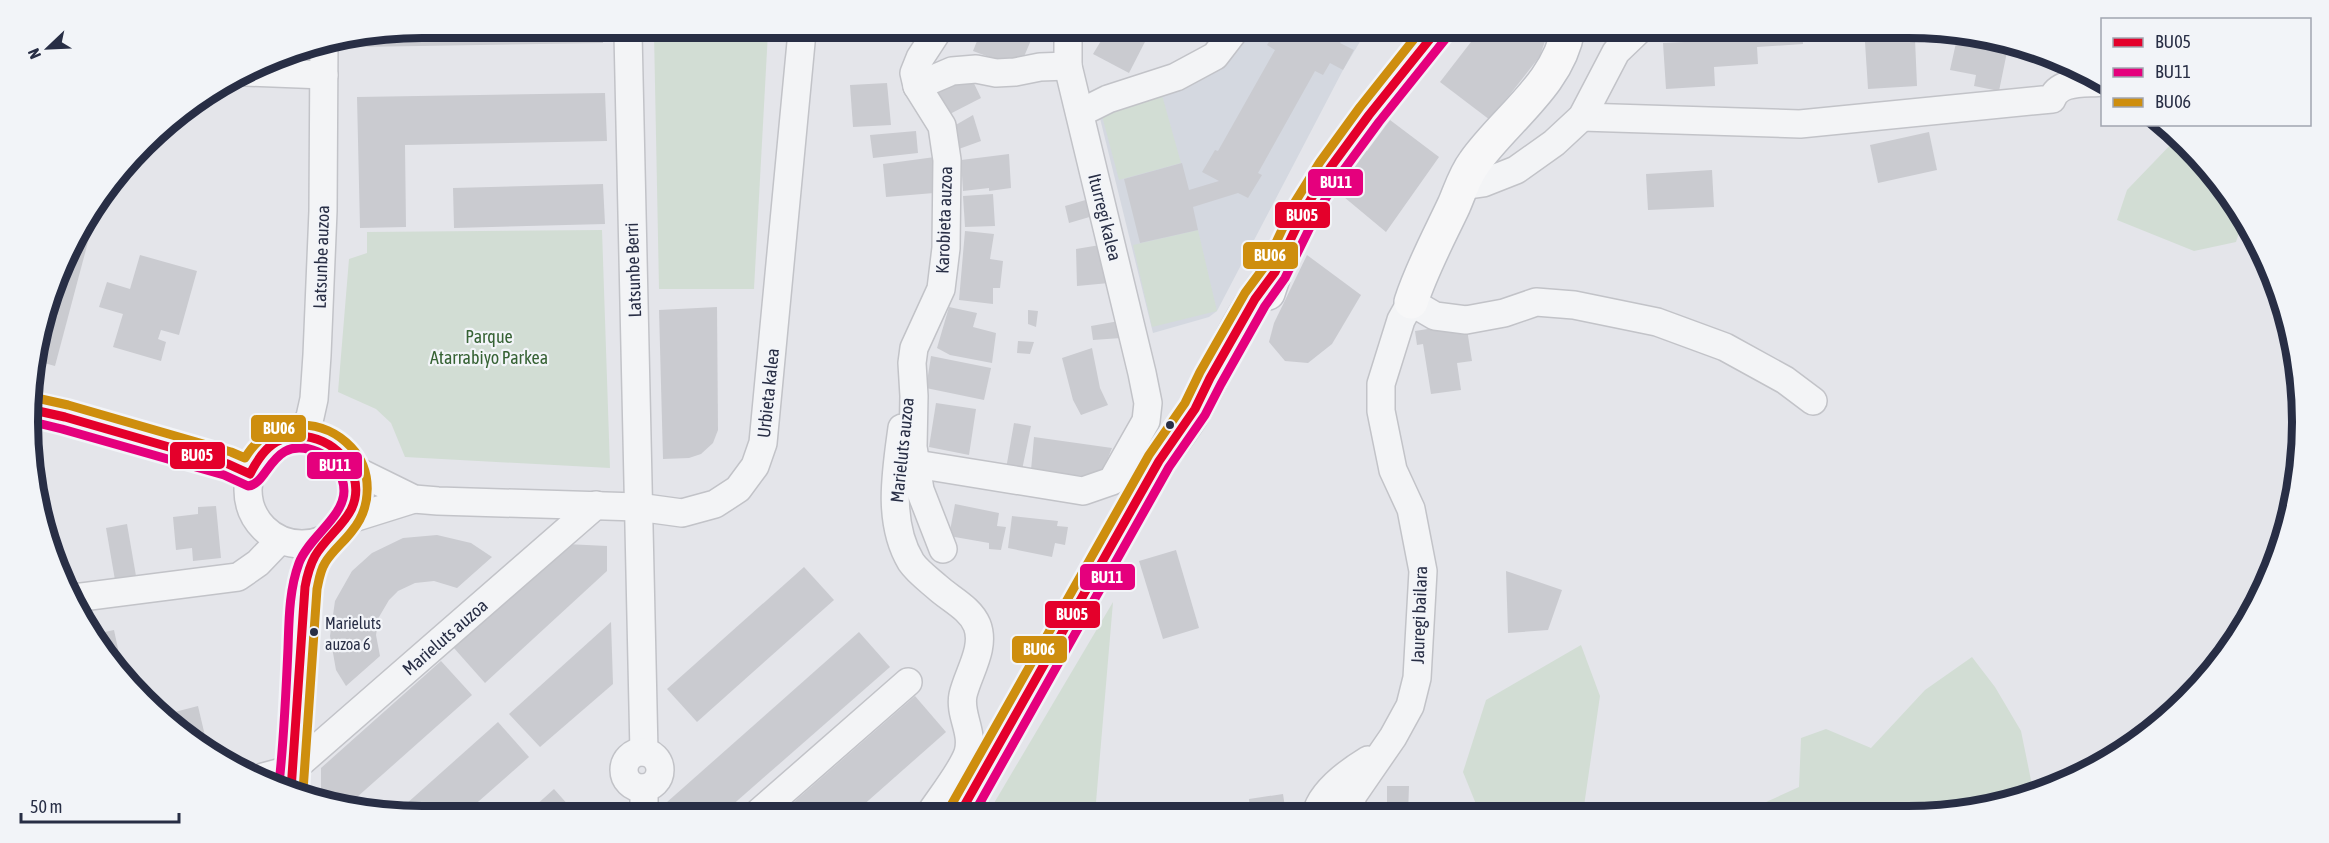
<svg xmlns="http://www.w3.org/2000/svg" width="2329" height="843" viewBox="0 0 2329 843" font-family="'Asap Condensed',sans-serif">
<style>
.built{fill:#d4d8e0}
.green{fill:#d2ddd4}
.building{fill:#cacbd0}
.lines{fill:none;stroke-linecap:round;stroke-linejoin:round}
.minor-casing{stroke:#c2c3c8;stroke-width:30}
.major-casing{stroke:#c0c2c8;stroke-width:36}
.minor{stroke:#f3f4f6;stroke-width:27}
.major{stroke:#f7f7f8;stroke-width:33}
.bus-1-casing{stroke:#f2f4f8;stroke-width:14}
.bus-2-casing{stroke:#f2f4f8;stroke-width:14}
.bus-3-casing{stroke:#f2f4f8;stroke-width:14}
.bus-1{stroke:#e4002b;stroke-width:9}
.bus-2{stroke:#e5007d;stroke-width:9}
.bus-3{stroke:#ce8e0e;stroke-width:9}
.bus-dot{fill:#282e45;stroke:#f2f4f8;stroke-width:2}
.labels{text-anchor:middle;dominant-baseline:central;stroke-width:4.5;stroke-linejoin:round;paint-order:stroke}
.bus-label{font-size:16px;fill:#282e45;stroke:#f2f4f8;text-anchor:start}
.street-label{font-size:18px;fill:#282e45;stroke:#f2f4f8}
.park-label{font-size:18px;fill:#366234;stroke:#f2f4f8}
.rim{fill:none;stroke:#282e45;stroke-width:8}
.line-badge{stroke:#f2f4f8;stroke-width:2}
.badge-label{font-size:16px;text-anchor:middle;font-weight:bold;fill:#fff}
</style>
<rect width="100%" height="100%" fill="#e4e5ea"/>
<!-- built -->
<polygon class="built" points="1227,30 1367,30 1343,70 1217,311 1209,317 1153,333 1093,90 1110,83 1137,85 1166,76"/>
<!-- green -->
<g class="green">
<polygon points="768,32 754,289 659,289 654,33"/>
<polygon points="298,49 298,61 266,60"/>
<polygon points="1162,95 1181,163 1119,180 1101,112"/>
<polygon points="2178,137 2204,161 2244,217 2236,242 2194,251 2117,220 2127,190"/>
<polygon points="602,230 610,468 405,457 391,423 376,409 338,392 349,259 367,253 367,232"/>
<polygon points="1198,230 1217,311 1152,327 1133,245"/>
<polygon points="1113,602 1095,814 987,815"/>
<polygon points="1581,645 1600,696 1583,813 1480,814 1463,772 1486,700"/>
<polygon points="1972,657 1995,687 2021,731 2033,790 1959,813 1742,813 1799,787 1801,738 1826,729 1871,748 1925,690"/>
</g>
<!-- building -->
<g class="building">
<polygon points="1705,28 1802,28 1803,44 1757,47 1758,64 1714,67 1715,86 1666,89 1663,43 1706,41"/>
<polygon points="1481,29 1549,29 1540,56 1490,120 1440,82"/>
<polygon points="1276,30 1337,30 1345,35 1340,43 1354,50 1343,70 1330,63 1323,75 1315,71 1258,173 1262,175 1248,198 1238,193 1193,207 1198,230 1140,243 1124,179 1182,163 1189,190 1219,181 1202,172 1215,150 1218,151 1275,50 1267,45"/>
<polygon points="981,31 1035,31 1019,68 973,51"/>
<polygon points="1107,31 1146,31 1150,32 1129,73 1093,54"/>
<polygon points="603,33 603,43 358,47 358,34"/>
<polygon points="1958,34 1988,38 1986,47 2007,52 1999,91 1974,86 1976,75 1950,70"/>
<polygon points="1915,39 1917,86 1868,89 1865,42"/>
<polygon points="969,73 981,98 944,117 929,89"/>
<polygon points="887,83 891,125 853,127 850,85"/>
<polygon points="605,93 607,141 405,145 406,227 360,228 357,97"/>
<polygon points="973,115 981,141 956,150 947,130"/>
<polygon points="1390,120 1439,157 1386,232 1338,192 1349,176 1341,171 1360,145 1367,151"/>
<polygon points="916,131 918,153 873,158 870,135"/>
<polygon points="1929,132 1937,170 1878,183 1870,145"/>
<polygon points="1009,154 1011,188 989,191 989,188 963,191 961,160"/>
<polygon points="935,157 934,193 886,197 883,164"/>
<polygon points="1712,170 1714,207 1648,210 1646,174"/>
<polygon points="603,184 605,224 454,228 453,188"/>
<polygon points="993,194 995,226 965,227 963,196"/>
<polygon points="1089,199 1093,216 1069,223 1065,206"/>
<polygon points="93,207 97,208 55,366 33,360 68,247"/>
<polygon points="965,231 994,234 990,259 1003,261 1000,288 993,288 993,304 959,300"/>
<polygon points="1100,245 1109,283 1077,286 1076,249"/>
<polygon points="140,255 197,271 179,335 161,330 158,339 166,342 161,361 113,347 123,314 99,307 107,282 130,289"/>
<polygon points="1307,255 1361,295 1332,344 1308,363 1285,361 1269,342 1274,323"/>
<polygon points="717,307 718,430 713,443 701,454 689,458 663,459 659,310"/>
<polygon points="949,307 977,313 973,327 996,333 992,363 950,355 937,348"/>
<polygon points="1028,310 1038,311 1036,327 1028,324"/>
<polygon points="1119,321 1121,338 1093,340 1091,326"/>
<polygon points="1466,323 1472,361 1457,363 1461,390 1431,394 1423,344 1417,345 1415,331"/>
<polygon points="1018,341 1034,342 1030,354 1017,353"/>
<polygon points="1092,348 1100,388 1108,405 1081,415 1073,400 1062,358"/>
<polygon points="931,356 991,368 984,400 926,388"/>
<polygon points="936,403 976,409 969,455 929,447"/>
<polygon points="1014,423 1031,426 1022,470 1006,469"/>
<polygon points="1034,437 1112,448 1100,478 1031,470"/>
<polygon points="955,504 999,513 997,526 1006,527 1001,550 989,549 989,543 949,536"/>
<polygon points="216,506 221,558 193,561 192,548 176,550 173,517 198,514 198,507"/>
<polygon points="51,510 59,564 40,523 39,512"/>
<polygon points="1012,516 1058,521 1057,526 1068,527 1065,545 1055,543 1052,557 1008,548"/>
<polygon points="127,524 136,576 115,580 106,528"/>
<polygon points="437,535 471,543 492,557 457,588 434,581 415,583 398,591 389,600 379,617 376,635 380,656 346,686 336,670 330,636 335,601 352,571 372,553 403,538"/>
<polygon points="566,544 607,546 607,571 485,683 453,647"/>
<polygon points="1176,550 1199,628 1163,639 1139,561"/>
<polygon points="804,567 834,600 697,722 667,689"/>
<polygon points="1506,571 1562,590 1548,630 1508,633"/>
<polygon points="611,622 613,684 540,747 509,714"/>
<polygon points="114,630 124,677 91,635"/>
<polygon points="859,632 890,667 721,815 666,815 666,803"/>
<polygon points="441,661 472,695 347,806 321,803 321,768"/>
<polygon points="915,696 946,732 852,815 779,815"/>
<polygon points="198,706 209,753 202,749 164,718 163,715"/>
<polygon points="498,722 529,757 462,816 422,816 396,813"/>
<polygon points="1387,786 1409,786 1408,814 1384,814 1387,812"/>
<polygon points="554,789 578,816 524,816"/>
<polygon points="1283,794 1286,814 1251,814 1249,799"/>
</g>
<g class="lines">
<defs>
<g id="minor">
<polyline points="937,32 920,58 914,73 917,86 942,126 947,160 946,248 941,289 914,348 912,363 914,396 913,447 920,490 943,549"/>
<polyline points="628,33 644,752"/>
<polyline points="246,72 324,75"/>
<polyline points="917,86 952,71 976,69 996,73 1015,72 1040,67 1068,66"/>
<polyline points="1080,113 1108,99 1176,77 1215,56 1235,30"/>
<path d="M 1582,117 L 1800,124 L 2052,99 C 2059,80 2085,84 2102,82"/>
<polyline points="1462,186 1483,183 1516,170 1554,143 1582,117 1616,52 1641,28"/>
<polyline points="29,409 65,417 228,464 250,474"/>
<path d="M 902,428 C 896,472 887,522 911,562 C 917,571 929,580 937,587 C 950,599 970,608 977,625 C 986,648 968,673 963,695 C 959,715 974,732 968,753 C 962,771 940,798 929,815"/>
<polyline points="300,436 310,417 314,399 317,355 323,211 324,41"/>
<circle cx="302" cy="490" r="54"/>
<polyline points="916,464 1083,491 1112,481 1146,421 1148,403 1142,373 1068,66 1068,31"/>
<polyline points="351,468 414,499 438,501 638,507 682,513 715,504 738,489 755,466 763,443 802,32"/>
<polyline points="347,520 414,499"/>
<polyline points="74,598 238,577 258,563 280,540"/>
<circle cx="642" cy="770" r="18"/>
<polyline points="263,777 293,769 596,505"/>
<polyline points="644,788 644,816"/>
<polyline points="291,790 303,596 310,565 331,537"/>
<path d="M 1316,814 C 1321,792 1350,771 1368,760"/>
<polyline points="1348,814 1353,795 1393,737 1410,706 1417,678 1423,571 1411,509 1393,470 1381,411 1381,384 1401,320 1411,302 1435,316 1466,320 1504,313 1536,302 1574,305 1657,322 1725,347 1785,380 1813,401"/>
<polyline points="756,815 908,682"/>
</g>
<g id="major">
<polyline points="1268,293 1275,272 1306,207 1330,168 1369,115 1438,29"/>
<path d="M 1411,302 C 1422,268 1439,237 1454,205 C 1460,191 1465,175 1474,163 C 1504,120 1559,84 1568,29"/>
<path d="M 959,815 L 1159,461 C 1171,444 1185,427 1196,408 C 1221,362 1241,312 1275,272"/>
</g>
</defs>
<!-- minor casing -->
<use href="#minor" class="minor-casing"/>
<!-- major casing -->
<use href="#major" class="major-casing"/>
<!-- minor -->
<use href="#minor" class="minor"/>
<!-- major -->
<use href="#major" class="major"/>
<defs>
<g id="bus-1">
<path d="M 29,409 L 65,417 L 228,464 L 250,474 C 256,462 264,449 276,442 C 306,426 345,445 354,477 C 364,514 331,529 315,556 C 310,565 307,576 305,587 L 291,790"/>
<polyline points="959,815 1159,461 1195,409 1210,378 1255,299 1275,272 1306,207 1330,168 1369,115 1438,29"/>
</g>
<g id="bus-2">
<path d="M 29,421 L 62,429 L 224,475 L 248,486 C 269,485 271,433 318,452 C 333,458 344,475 344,491 C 344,517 308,538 299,563 C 289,590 289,620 288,648 C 286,694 284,739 279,784"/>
<polyline points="973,815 1169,467 1205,415 1221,384 1265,306 1285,278 1317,213 1340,175 1379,122 1447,37"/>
</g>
<g id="bus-3">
<path d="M 32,397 L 68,405 L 231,452 L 245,458 C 257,438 276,424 301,425 C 320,425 338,433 351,447 C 373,470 372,507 352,531 C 344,542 332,551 325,563 C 320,571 319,580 317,589 L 303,791"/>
<polyline points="949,809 1149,455 1185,403 1200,372 1245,293 1265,266 1295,202 1320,162 1360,107 1422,29"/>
</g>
</defs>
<!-- bus-1 casing -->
<use href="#bus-1" class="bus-1-casing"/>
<!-- bus-2 casing -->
<use href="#bus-2" class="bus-2-casing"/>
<!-- bus-3 casing -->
<use href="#bus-3" class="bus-3-casing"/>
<!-- bus-1 -->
<use href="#bus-1" class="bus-1"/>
<!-- bus-2 -->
<use href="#bus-2" class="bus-2"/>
<!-- bus-3 -->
<use href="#bus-3" class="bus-3"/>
</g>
<!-- markers -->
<g class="bus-dot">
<circle cx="1170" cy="425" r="5"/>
<circle cx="314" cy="632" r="5"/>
</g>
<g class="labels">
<!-- bus labels -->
<g class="bus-label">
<text x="325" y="623">Marieluts<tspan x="325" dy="21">auzoa 6</tspan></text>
</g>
<!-- street labels -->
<g class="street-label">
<text transform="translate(1105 217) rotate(76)">Iturregi kalea</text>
<text transform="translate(944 220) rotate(-88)">Karobieta auzoa</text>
<text transform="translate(321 257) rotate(-88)">Latsunbe auzoa</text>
<text transform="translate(633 270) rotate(-92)">Latsunbe Berri</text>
<text transform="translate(768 393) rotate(-84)">Urbieta kalea</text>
<text transform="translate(902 450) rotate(-84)">Marieluts auzoa</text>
<text transform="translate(1419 615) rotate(-88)">Jauregi bailara</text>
<text transform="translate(445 637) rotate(-41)">Marieluts auzoa</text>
</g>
<!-- park labels -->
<g class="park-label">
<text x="489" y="336">Parque<tspan x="489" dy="21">Atarrabiyo Parkea</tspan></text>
</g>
</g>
<!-- crop -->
<path d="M0 0H2329V843H0ZM422 38H1908A384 384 0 0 1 2292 422V422A384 384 0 0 1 1908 806H422A384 384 0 0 1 38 422V422A384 384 0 0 1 422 38Z" fill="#f2f4f8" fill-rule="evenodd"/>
<path class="rim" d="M422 38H1908A384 384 0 0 1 2292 422V422A384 384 0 0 1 1908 806H422A384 384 0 0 1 38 422V422A384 384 0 0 1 422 38Z"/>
<g class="line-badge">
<rect x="1307" y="168" width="57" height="29" rx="6" fill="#e5007d"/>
<rect x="1274" y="201" width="57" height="28" rx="6" fill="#e4002b"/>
<rect x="1242" y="241" width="57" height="29" rx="6" fill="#ce8e0e"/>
<rect x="250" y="414" width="57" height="29" rx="6" fill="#ce8e0e"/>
<rect x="169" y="441" width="57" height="29" rx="6" fill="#e4002b"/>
<rect x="306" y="451" width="57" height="29" rx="6" fill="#e5007d"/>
<rect x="1079" y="563" width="57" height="28" rx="6" fill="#e5007d"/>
<rect x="1044" y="600" width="57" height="29" rx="6" fill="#e4002b"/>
<rect x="1011" y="635" width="57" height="29" rx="6" fill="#ce8e0e"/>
</g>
<g class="badge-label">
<text x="1336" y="188">BU11</text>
<text x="1302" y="221">BU05</text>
<text x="1270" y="261">BU06</text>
<text x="279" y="434">BU06</text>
<text x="197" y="461">BU05</text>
<text x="335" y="471">BU11</text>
<text x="1107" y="583">BU11</text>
<text x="1072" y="620">BU05</text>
<text x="1039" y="655">BU06</text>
</g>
<!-- legend -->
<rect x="2101" y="18" width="210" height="108" fill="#f2f4f8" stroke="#a1a5b0" stroke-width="1.5"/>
<rect x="2113" y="38" width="30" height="9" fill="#e4002b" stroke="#a1a5b0" stroke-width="1.5"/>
<text x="2155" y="48" font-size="18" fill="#282e45">BU05</text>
<rect x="2113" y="68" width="30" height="9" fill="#e5007d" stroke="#a1a5b0" stroke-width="1.5"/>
<text x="2155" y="78" font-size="18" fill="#282e45">BU11</text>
<rect x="2113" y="98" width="30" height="9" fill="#ce8e0e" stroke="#a1a5b0" stroke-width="1.5"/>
<text x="2155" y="108" font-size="18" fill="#282e45">BU06</text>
<!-- north arrow -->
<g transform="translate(48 48) rotate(247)" stroke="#f2f4f8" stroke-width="4.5" paint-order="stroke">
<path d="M0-4.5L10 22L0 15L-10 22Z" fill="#282e45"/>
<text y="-9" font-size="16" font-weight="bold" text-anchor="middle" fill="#282e45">N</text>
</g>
<!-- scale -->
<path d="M21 813v9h158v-9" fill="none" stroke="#282e45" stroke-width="3"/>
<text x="30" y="813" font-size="18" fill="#282e45" stroke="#f2f4f8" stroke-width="4.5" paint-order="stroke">50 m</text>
</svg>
